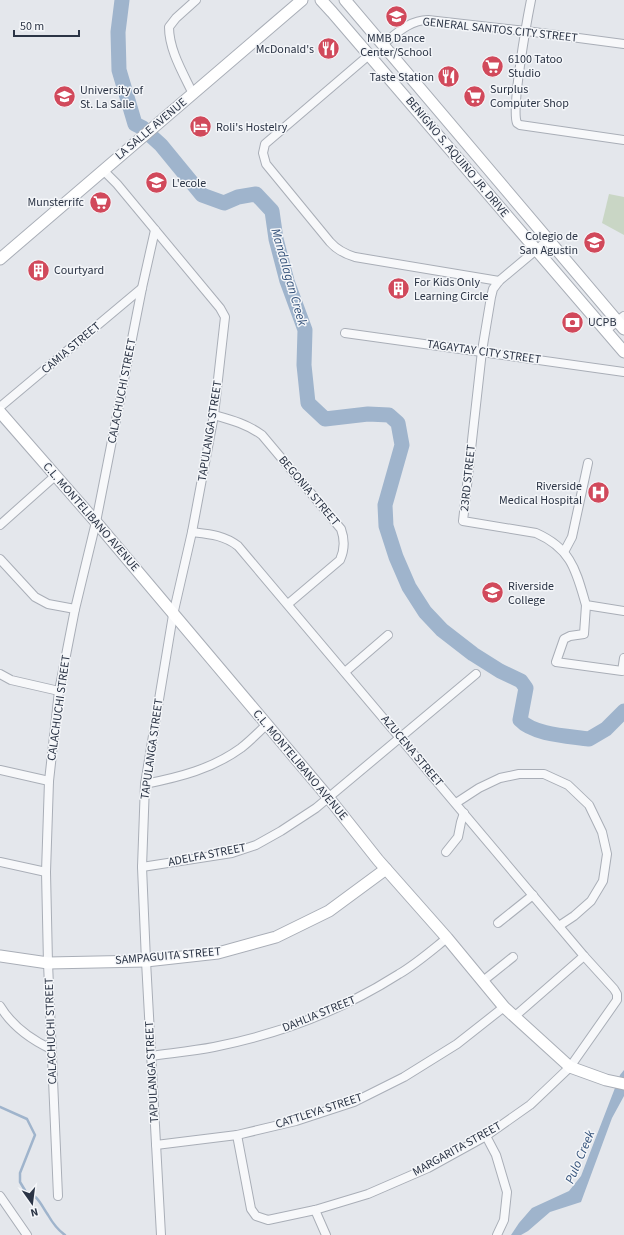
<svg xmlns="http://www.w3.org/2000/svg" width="624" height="1235" viewBox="0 0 624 1235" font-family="'Source Sans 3',sans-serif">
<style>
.green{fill:#c9d6c5}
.water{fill:#9fb4cc}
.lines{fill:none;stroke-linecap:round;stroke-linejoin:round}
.stream{stroke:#9fb4cc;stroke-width:2.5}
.river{stroke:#9fb4cc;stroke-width:15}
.street-casing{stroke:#a9aeb7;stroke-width:10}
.secondary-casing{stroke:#a9aeb7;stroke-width:13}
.street{stroke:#f7f8fa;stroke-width:8}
.secondary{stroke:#fff;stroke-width:11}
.labels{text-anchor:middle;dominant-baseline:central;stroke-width:3;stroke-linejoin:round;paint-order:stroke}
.street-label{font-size:12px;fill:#2b3445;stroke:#f4f6f9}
.poi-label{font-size:12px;fill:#2b3445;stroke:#f4f6f9;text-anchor:start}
.water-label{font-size:13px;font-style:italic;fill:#34527a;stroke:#f4f6f9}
</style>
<rect width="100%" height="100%" fill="#e4e7ec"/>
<!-- green -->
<polygon class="green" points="609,194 624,197 624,235 602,223"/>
<!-- water -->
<polygon class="water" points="624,1070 624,1096 612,1118 581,1202 550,1212 528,1231 521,1235 511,1235 519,1223 532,1208 569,1191 581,1176 620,1075"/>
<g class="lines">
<!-- stream -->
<path class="stream" d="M 0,1107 L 27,1119 L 35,1135 L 20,1173 L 20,1182 L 26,1192 C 38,1195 41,1205 48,1215 C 52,1222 58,1230 65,1235"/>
<!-- river -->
<g class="river">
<polyline points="122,0 118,32 119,70 135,124 143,128"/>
<path d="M 150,135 L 161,145 L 202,195 L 224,203 L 238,197 L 256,194 L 272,211 L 276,239 L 287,281 L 305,330 L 304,365 L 308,403 L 325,419 L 368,414 L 389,415 L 398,423 L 402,445 L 385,505 L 386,526 L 396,557 L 409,587 L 425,612 L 442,630 L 473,654 L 500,671 L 521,681 L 526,688 L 520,720 C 534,735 569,736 589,739 L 606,729 L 624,711"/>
</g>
<defs>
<g id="street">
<path d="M 531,0 C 527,20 511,109 517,123 L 520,125 L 624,140"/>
<path d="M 383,44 C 397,33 410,20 428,20 L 526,31 L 624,44"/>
<path d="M 369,55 L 265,144 L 263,153 L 266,164 L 330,242 C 337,250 345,254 355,257 L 499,281"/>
<path d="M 193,94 C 183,73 169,50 169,27 L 176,18 L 196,0"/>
<polyline points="103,170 117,184 220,308 225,317 214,415 192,532 173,615 145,784 142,867 146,961 161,1235"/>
<path d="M 548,240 L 499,281 L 493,289 L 491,297 L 482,351 L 463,521 L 536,533 C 572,549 576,571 586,605 L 624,611"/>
<polyline points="605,331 624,316"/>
<polyline points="345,333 624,372"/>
<polyline points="0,407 142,288"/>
<path d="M 214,415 C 232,420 247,424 262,435 L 341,529 C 345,540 345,549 340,560 L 288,604"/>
<polyline points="0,525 55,476"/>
<path d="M 192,532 C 209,534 224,535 238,546 L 584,956 L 614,989 L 617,994 L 617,1000 L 570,1067 L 530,1105 L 486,1136 L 428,1168 L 368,1194 L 315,1210 L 268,1220 L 256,1216 L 251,1209 L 237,1135"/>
<polyline points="564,552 572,537 588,463"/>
<polyline points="0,559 35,597 48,604 75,609"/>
<polyline points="586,605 584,634 570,636 564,639 556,662 622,671 624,658"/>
<polyline points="345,672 388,635"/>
<polyline points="0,674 11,680 59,691"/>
<polyline points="0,770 49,781"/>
<path d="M 145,784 C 180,777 212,769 241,748 C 250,741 258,733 266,725"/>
<polyline points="456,803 479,788 500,778 519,774 544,774 568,785 589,805 602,832 607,854 603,881 591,901 574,916 559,926"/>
<polyline points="446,852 458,837 461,822 464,813"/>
<polyline points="0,862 46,872"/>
<polyline points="142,867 232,853 256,845 281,831 316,808 476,674"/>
<polyline points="498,923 533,895"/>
<polyline points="483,981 513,957"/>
<path d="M 0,1006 C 12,1026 30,1039 51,1049"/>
<polyline points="514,1017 584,956"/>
<path d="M 151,1056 C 172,1053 193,1051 214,1047 C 280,1034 341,1011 399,974 C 416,964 432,950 447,938"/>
<polyline points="486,1136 496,1155 507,1192 504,1220 497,1235"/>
<polyline points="156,1145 237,1135 296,1121 354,1102 404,1077 457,1044 504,1007"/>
<polyline points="0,1196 27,1235"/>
<polyline points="58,1196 48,963 46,872 49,781 59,691 75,609 96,522 142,288 155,230"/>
<polyline points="315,1210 326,1235"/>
</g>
<g id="secondary">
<polyline points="321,0 332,12 624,352"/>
<polyline points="345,0 624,329"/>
<polyline points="0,259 302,0"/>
<polyline points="0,412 96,522 328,797 378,860 447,938 504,1007 570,1067 606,1080 624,1084"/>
<polyline points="0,956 48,963 146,961 218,953 276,937 329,911 386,869"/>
</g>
</defs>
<!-- street casing -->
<use href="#street" class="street-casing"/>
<!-- secondary casing -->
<use href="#secondary" class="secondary-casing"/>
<!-- street -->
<use href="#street" class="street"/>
<!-- secondary -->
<use href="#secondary" class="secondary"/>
</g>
<!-- icons -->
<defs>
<symbol id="school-disc" viewBox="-11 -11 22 22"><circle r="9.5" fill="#d1495b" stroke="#f4f6f9"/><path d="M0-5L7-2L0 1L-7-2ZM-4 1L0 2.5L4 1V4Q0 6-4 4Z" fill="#fff"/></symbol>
<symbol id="restaurant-disc" viewBox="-11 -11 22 22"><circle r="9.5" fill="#d1495b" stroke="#f4f6f9"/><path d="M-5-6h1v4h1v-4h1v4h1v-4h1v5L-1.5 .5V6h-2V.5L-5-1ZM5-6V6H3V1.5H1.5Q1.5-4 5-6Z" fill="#fff"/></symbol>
<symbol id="supermarket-disc" viewBox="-11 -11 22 22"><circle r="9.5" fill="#d1495b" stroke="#f4f6f9"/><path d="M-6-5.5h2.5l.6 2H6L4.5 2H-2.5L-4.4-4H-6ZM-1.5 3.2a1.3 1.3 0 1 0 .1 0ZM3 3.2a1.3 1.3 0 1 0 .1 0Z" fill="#fff"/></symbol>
<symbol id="university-disc" viewBox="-11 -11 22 22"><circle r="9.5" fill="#d1495b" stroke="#f4f6f9"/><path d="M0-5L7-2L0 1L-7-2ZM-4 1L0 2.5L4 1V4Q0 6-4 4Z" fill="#fff"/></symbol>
<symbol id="hotel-disc" viewBox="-11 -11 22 22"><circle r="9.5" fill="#d1495b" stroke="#f4f6f9"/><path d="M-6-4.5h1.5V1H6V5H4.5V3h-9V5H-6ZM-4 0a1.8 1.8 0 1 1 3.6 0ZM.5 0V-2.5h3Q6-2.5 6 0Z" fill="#fff"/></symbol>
<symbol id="building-disc" viewBox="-11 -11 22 22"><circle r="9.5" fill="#d1495b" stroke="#f4f6f9"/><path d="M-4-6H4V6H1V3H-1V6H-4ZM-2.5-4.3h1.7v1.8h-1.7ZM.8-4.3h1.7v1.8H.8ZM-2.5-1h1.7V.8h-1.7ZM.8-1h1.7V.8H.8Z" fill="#fff"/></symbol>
<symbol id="bank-disc" viewBox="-11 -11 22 22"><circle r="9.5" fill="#d1495b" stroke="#f4f6f9"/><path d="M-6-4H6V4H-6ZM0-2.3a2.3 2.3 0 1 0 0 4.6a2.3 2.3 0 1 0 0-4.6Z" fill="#fff"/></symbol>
<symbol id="hospital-disc" viewBox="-11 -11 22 22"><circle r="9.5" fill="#d1495b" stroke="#f4f6f9"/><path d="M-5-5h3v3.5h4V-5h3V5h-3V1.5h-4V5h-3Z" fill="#fff"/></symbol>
</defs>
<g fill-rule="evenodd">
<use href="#school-disc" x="384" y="4" width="25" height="25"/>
<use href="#restaurant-disc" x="316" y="36" width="25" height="25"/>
<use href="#supermarket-disc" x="480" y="54" width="25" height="25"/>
<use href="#restaurant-disc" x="436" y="64" width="25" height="25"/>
<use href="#supermarket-disc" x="462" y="84" width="25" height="25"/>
<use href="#university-disc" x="52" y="84" width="25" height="25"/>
<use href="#hotel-disc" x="188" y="114" width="25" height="25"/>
<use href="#school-disc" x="144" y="170" width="25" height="25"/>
<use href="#supermarket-disc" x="88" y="190" width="25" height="25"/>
<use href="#university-disc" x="582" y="230" width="25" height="25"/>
<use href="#building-disc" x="26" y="258" width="25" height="25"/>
<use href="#building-disc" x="386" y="276" width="25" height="25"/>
<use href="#bank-disc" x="560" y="310" width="25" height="25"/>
<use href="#hospital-disc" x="586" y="480" width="25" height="25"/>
<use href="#university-disc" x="480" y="580" width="25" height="25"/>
</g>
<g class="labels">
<!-- street labels -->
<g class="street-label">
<text transform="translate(500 30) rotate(6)">GENERAL SANTOS CITY STREET</text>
<text transform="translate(151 129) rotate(-40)">LA SALLE AVENUE</text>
<text transform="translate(457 157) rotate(50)">BENIGNO S. AQUINO JR. DRIVE</text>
<text transform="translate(71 348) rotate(-40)">CAMIA STREET</text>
<text transform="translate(484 352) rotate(8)">TAGAYTAY CITY STREET</text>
<text transform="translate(122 391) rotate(-79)">CALACHUCHI STREET</text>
<text transform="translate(210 431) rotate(-81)">TAPULANGA STREET</text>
<text transform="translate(468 478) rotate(-84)">23RD STREET</text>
<text transform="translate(309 491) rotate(50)">BEGONIA STREET</text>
<text transform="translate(91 517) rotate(49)">C.L. MONTELIBANO AVENUE</text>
<text transform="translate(59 708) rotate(-82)">CALACHUCHI STREET</text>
<text transform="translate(152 749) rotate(-82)">TAPULANGA STREET</text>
<text transform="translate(412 751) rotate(50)">AZUCENA STREET</text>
<text transform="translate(300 765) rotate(50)">C.L. MONTELIBANO AVENUE</text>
<text transform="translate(207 855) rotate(-11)">ADELFA STREET</text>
<text transform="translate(168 956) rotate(-5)">SAMPAGUITA STREET</text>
<text transform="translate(319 1014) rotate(-22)">DAHLIA STREET</text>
<text transform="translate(51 1031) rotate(-92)">CALACHUCHI STREET</text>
<text transform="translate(152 1072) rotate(-93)">TAPULANGA STREET</text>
<text transform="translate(319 1111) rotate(-18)">CATTLEYA STREET</text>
<text transform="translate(457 1149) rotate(-29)">MARGARITA STREET</text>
</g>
<!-- poi labels -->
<g class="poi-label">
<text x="396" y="38" text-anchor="middle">MMB Dance<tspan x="396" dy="14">Center/School</tspan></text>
<text x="314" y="49" text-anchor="end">McDonald's</text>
<text x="508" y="59">6100 Tatoo<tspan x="508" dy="14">Studio</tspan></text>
<text x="434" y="77" text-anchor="end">Taste Station</text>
<text x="490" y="89">Surplus<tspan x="490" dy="14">Computer Shop</tspan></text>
<text x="80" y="90">University of<tspan x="80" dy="14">St. La Salle</tspan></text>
<text x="216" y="127">Roli's Hostelry</text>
<text x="172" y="183">L'ecole</text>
<text x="84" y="202" text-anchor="end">Munsterrifc</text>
<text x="578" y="236" text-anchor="end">Colegio de<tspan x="578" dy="14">San Agustin</tspan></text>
<text x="54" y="270">Courtyard</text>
<text x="414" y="282">For Kids Only<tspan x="414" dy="14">Learning Circle</tspan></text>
<text x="588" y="322">UCPB</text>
<text x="582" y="486" text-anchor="end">Riverside<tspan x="582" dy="14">Medical Hospital</tspan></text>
<text x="508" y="586">Riverside<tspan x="508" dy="14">College</tspan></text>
</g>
<!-- water labels -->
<g class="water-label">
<text transform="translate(289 277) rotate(74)">Mandalagan Creek</text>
<text transform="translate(580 1157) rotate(-67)">Pulo Creek</text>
</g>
</g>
<!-- north arrow -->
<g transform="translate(32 1203) rotate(166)" stroke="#f4f6f9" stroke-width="3" paint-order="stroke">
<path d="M0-3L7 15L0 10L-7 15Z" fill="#2b3445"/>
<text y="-6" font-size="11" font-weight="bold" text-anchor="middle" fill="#2b3445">N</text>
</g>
<!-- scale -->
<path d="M14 30v6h65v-6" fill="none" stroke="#2b3445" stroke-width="2"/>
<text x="20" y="30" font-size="12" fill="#2b3445" stroke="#f4f6f9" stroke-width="3" paint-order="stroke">50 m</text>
</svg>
